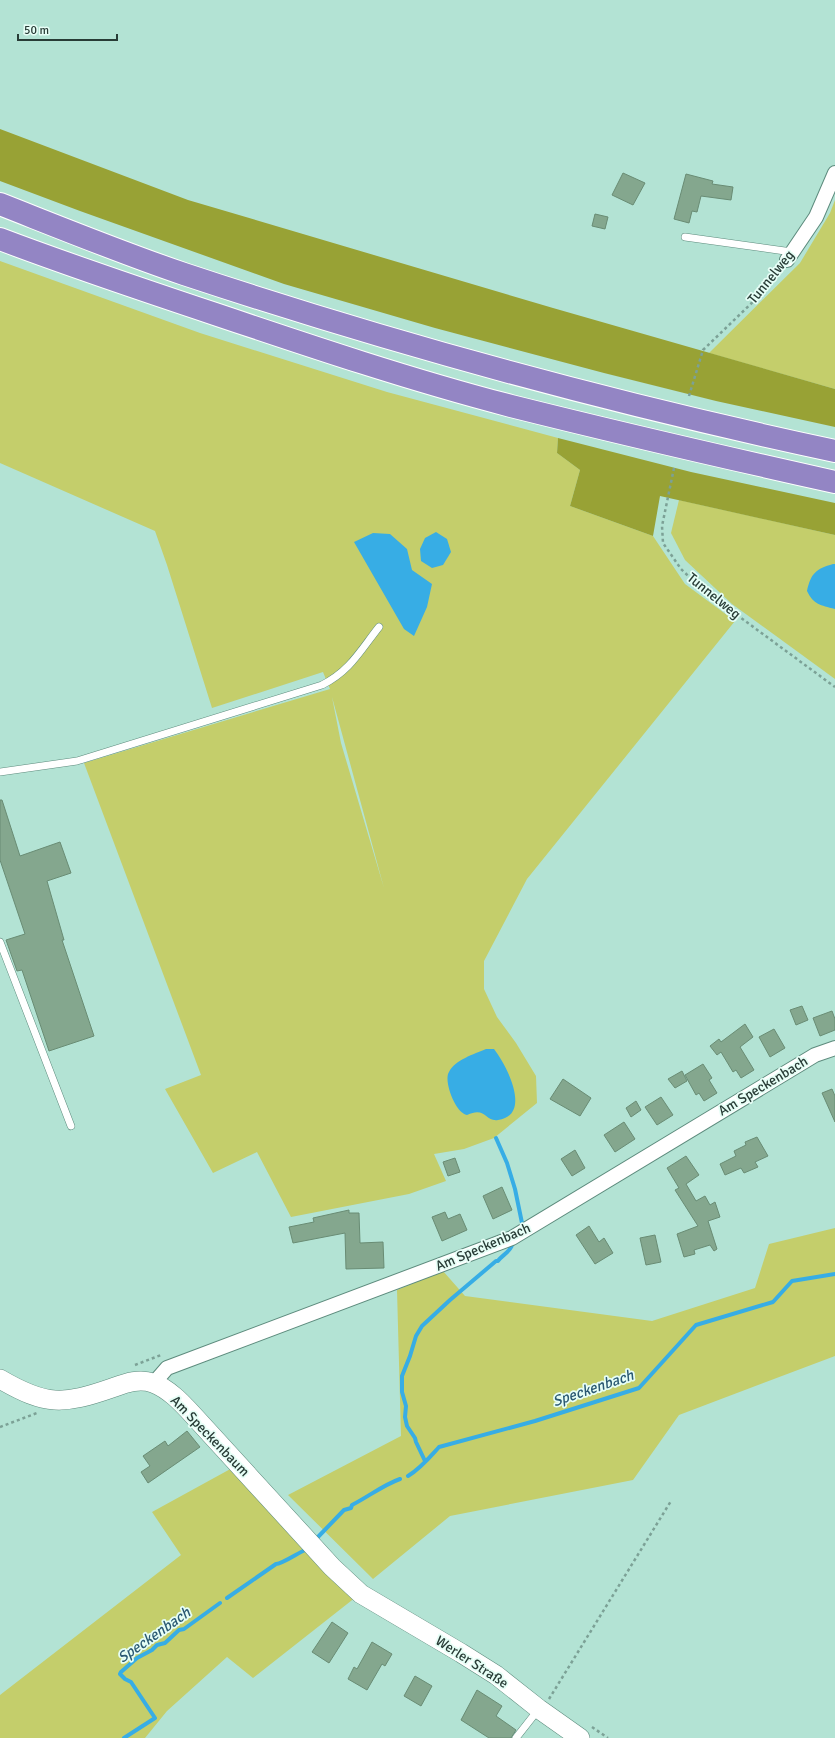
<svg xmlns="http://www.w3.org/2000/svg" width="835" height="1738" viewBox="0 0 835 1738" font-family="Signika,sans-serif">
<style>
.green{fill:#c4ce6b;fill-rule:evenodd}
.forest{fill:#98a235}
.water{fill:#37ade5}
.lines{fill:none;stroke-linecap:round;stroke-linejoin:round}
.stream{stroke:#37ade5;stroke-width:4}
.building{fill:#84a78e;stroke:#698c74}
.lane-casing{stroke:#5d8b7d;stroke-width:8}
.street-casing{stroke:#5d8b7d;stroke-width:16}
.secondary-casing{stroke:#5d8b7d;stroke-width:20}
.highway-casing{stroke:#fff;stroke-width:24}
.path{stroke:#7ca196;stroke-width:2.5;stroke-dasharray:3 3;stroke-linecap:butt}
.lane{stroke:#fff;stroke-width:7}
.street{stroke:#fff;stroke-width:14}
.secondary{stroke:#fff;stroke-width:19}
.highway{stroke:#9385c4;stroke-width:22}
.labels{text-anchor:middle;dominant-baseline:central;stroke-width:3.5;stroke-linejoin:round;paint-order:stroke}
.street-label{font-size:14px;fill:#283c36;stroke:#e6fef6}
.water-label{font-size:15px;font-style:italic;fill:#2b5972;stroke:#e6fef6}
</style>
<rect width="100%" height="100%" fill="#b3e3d4"/>
<!-- green -->
<g class="green">
<polygon points="835,200 835,389 709,353 800,263 830,213"/>
<path d="M 0,261 L 200,333 L 387,392 L 558,438 L 557,453 L 580,470 L 570,506 L 653,536 L 685,584 L 735,621 L 527,879 L 484,961 L 484,989 L 497,1017 L 516,1043 L 536,1076 L 537,1103 L 494,1138 L 464,1149 L 434,1154 L 446,1181 L 409,1194 L 291,1217 L 257,1152 L 213,1173 L 165,1089 L 201,1075 L 84,763 L 330,689 L 323,672 L 212,708 L 167,565 L 155,531 L 0,463 ZM 332,697 L 384,888 L 341,743 Z"/>
<polygon points="679,500 835,535 835,679 732,604 685,560 671,533"/>
<polygon points="835,1228 835,1356 679,1415 633,1480 450,1516 373,1579 288,1495 401,1436 397,1290 443,1271 465,1296 652,1321 755,1288 769,1244"/>
<polygon points="234,1467 356,1597 253,1678 227,1657 167,1711 145,1738 0,1738 0,1695 181,1555 152,1512"/>
</g>
<!-- forest -->
<g class="forest">
<polygon points="0,129 188,200 553,308 835,389 835,427 716,401 604,373 435,328 284,284 80,211 0,181"/>
<polygon points="558,438 691,472 835,503 835,535 660,496 653,536 570,506 580,470 557,453"/>
</g>
<!-- water -->
<g class="water">
<polygon points="436,532 447,539 451,552 443,565 432,568 421,561 420,549 425,538"/>
<polygon points="373,533 390,534 407,549 412,570 432,584 427,607 414,636 404,629 354,542"/>
<path d="M 833,564 L 835,564 L 835,609 C 820,605 814,605 807,591 C 811,573 816,569 833,564 Z"/>
<path d="M 486,1049 L 494,1049 C 506,1064 533,1115 498,1120 C 485,1122 486,1106 467,1115 C 456,1114 443,1081 449,1072 C 455,1060 474,1054 486,1049 Z"/>
</g>
<g class="lines">
<!-- stream -->
<g class="stream">
<polyline points="496,1138 507,1163 515,1189 522,1223"/>
<path d="M 425,1461 L 416,1442 L 415,1438 L 407,1426 L 405,1417 L 406,1406 L 402,1392 L 402,1376 L 410,1356 L 416,1336 L 422,1326 L 450,1300 L 496,1261 L 498,1261 C 502,1255 510,1252 512,1245"/>
<path d="M 408,1476 C 421,1468 429,1458 439,1447 L 535,1421 L 639,1388 L 696,1325 L 773,1302 L 792,1281 L 835,1274"/>
<path d="M 317,1538 L 344,1510 L 351,1508 L 352,1505 C 368,1497 383,1485 400,1479"/>
<path d="M 227,1598 L 276,1564 C 282,1564 298,1553 305,1550"/>
<polyline points="124,1738 155,1718 131,1682 125,1679 120,1674 121,1672 137,1658 152,1650 157,1645 165,1643 179,1630 184,1629 220,1603"/>
</g>
</g>
<!-- building -->
<g class="building">
<polygon points="623,173 645,183 633,205 612,195"/>
<polygon points="686,174 713,181 712,184 733,187 731,200 701,196 697,212 692,211 689,223 674,219"/>
<polygon points="595,214 608,217 605,229 592,226"/>
<polygon points="0,800 2,800 20,856 60,842 71,873 47,881 64,940 62,940 94,1036 49,1051 22,970 17,971 6,940 25,934 0,860"/>
<polygon points="802,1006 808,1020 796,1025 790,1010"/>
<polygon points="832,1011 835,1019 835,1030 820,1036 813,1018"/>
<polygon points="745,1024 753,1037 740,1047 754,1070 741,1078 736,1070 733,1072 721,1052 717,1055 710,1046 719,1039 721,1042"/>
<polygon points="774,1029 785,1048 770,1057 759,1037"/>
<polygon points="703,1064 712,1078 709,1080 717,1093 704,1101 699,1093 696,1095 685,1075"/>
<polygon points="682,1071 687,1081 675,1088 668,1079"/>
<polygon points="563,1079 591,1098 580,1116 550,1099"/>
<polygon points="832,1089 835,1096 835,1122 822,1093"/>
<polygon points="661,1097 673,1115 657,1125 645,1107"/>
<polygon points="636,1101 641,1110 631,1117 626,1108"/>
<polygon points="624,1122 635,1139 615,1152 604,1135"/>
<polygon points="757,1137 768,1156 755,1162 758,1167 744,1173 741,1168 725,1175 720,1164 736,1156 734,1151 746,1145 745,1142"/>
<polygon points="575,1150 585,1168 572,1176 561,1159"/>
<polygon points="686,1156 699,1175 686,1184 696,1201 705,1196 710,1205 715,1202 720,1217 708,1221 717,1249 714,1251 710,1245 694,1250 695,1254 684,1257 677,1234 698,1226 675,1190 679,1188 667,1168"/>
<polygon points="455,1158 460,1172 448,1176 443,1162"/>
<polygon points="502,1187 512,1210 493,1219 483,1196"/>
<polygon points="349,1210 349,1213 359,1213 360,1243 383,1242 384,1268 346,1269 345,1233 293,1243 289,1227 314,1222 313,1218"/>
<polygon points="445,1212 448,1219 460,1214 467,1230 442,1241 432,1217"/>
<polygon points="589,1226 599,1242 604,1238 613,1253 595,1264 576,1235"/>
<polygon points="655,1235 661,1262 646,1265 640,1238"/>
<polygon points="187,1431 200,1447 148,1483 141,1472 150,1466 143,1456 165,1441 168,1446"/>
<polygon points="332,1622 348,1633 329,1663 312,1652"/>
<polygon points="372,1642 392,1654 385,1666 382,1664 367,1690 348,1679 354,1667 357,1669"/>
<polygon points="415,1676 432,1686 421,1706 404,1696"/>
<polygon points="477,1690 502,1706 496,1716 516,1730 511,1738 489,1738 461,1720"/>
</g>
<g class="lines">
<defs>
<g id="lane">
<polyline points="685,237 792,252"/>
<path d="M 0,772 L 77,761 L 322,685 C 350,671 360,651 379,627"/>
<polyline points="0,942 71,1126"/>
<polyline points="516,1738 538,1710"/>
</g>
<g id="street">
<polyline points="787,260 816,217 835,173"/>
<polyline points="154,1383 167,1368 175,1365 512,1238 815,1055 835,1048"/>
</g>
<path id="secondary" d="M 0,1379 C 46,1406 63,1405 112,1388 C 126,1383 139,1378 153,1383 C 169,1389 182,1403 193,1415 L 332,1567 L 361,1594 L 461,1653 L 496,1675 L 539,1709 L 580,1738"/>
<g id="highway">
<path d="M 0,204 C 61,228 122,253 184,274 C 398,345 615,404 835,451"/>
<path d="M 0,239 C 71,266 143,290 215,314 C 313,347 411,380 511,406 C 619,433 727,458 835,482"/>
</g>
</defs>
<!-- lane casing -->
<use href="#lane" class="lane-casing"/>
<!-- street casing -->
<use href="#street" class="street-casing"/>
<!-- secondary casing -->
<use href="#secondary" class="secondary-casing"/>
<!-- highway casing -->
<use href="#highway" class="highway-casing"/>
<!-- path -->
<g class="path">
<polyline points="689,396 703,350 759,296 779,269"/>
<polyline points="674,468 662,526 663,543 681,569 703,590 835,687"/>
<polyline points="135,1365 161,1355"/>
<polyline points="0,1427 37,1413"/>
<polyline points="549,1699 671,1501"/>
<polyline points="592,1727 608,1738"/>
</g>
<!-- lane -->
<use href="#lane" class="lane"/>
<!-- street -->
<use href="#street" class="street"/>
<!-- secondary -->
<use href="#secondary" class="secondary"/>
<!-- highway -->
<use href="#highway" class="highway"/>
</g>
<g class="labels">
<!-- street labels -->
<g class="street-label">
<text transform="translate(771 277) rotate(-51)">Tunnelweg</text>
<text transform="translate(714 596) rotate(39)">Tunnelweg</text>
<text transform="translate(763 1086) rotate(-31)">Am Speckenbach</text>
<text transform="translate(483 1247) rotate(-23)">Am Speckenbach</text>
<text transform="translate(210 1436) rotate(46)">Am Speckenbaum</text>
<text transform="translate(472 1662) rotate(33)">Werler Straße</text>
</g>
<!-- water labels -->
<g class="water-label">
<text transform="translate(593 1388) rotate(-19)">Speckenbach</text>
<text transform="translate(154 1635) rotate(-35)">Speckenbach</text>
</g>
</g>
<!-- scale -->
<path d="M18 34v6h99v-6" fill="none" stroke="#283c36" stroke-width="2"/>
<text x="24" y="34" font-size="12" fill="#283c36" stroke="#e6fef6" stroke-width="3" paint-order="stroke">50 m</text>
</svg>
